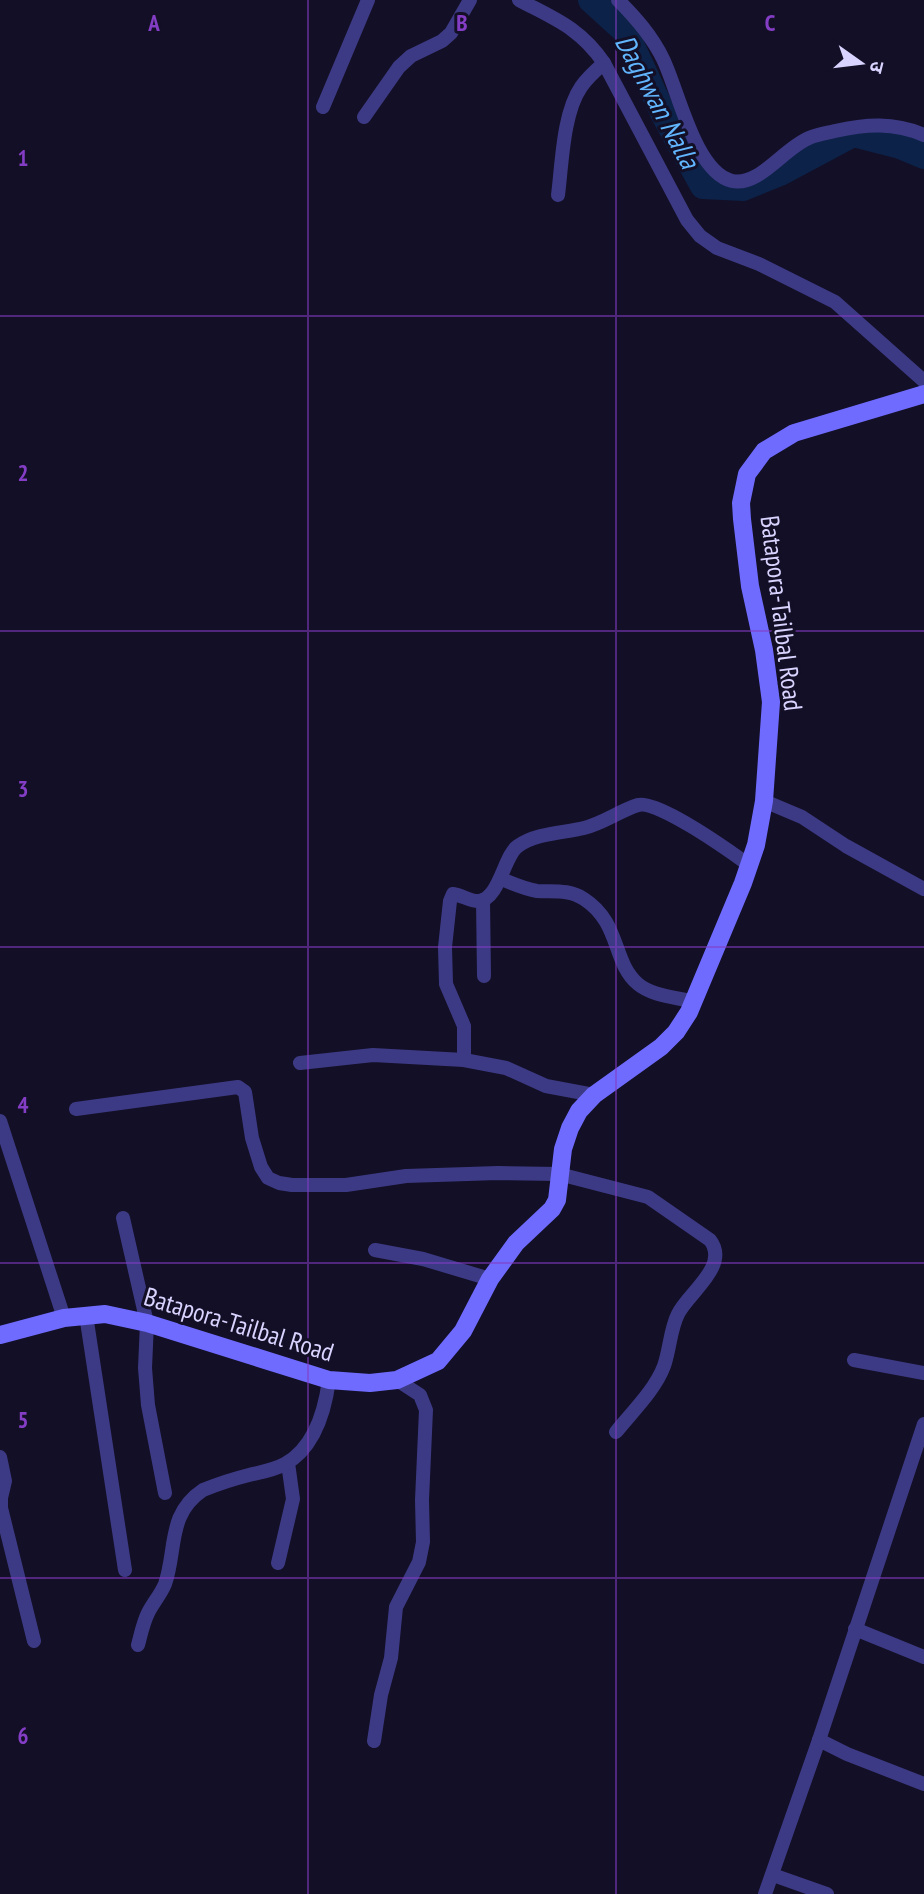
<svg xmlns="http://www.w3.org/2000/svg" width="924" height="1894" viewBox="0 0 924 1894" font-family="'PT Sans Narrow','Noto Sans Devanagari',sans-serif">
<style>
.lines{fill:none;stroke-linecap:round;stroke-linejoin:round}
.river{stroke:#0c2248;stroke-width:26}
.street{stroke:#3d3a85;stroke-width:14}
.secondary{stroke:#6f6bff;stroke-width:18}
.grid{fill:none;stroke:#843dc5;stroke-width:2;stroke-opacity:0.55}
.labels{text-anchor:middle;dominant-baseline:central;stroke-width:6;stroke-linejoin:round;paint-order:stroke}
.street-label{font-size:26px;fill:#d9d4ff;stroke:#130f26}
.water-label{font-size:28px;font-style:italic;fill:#62b6ff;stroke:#130f26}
.grid-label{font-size:23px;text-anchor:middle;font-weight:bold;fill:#843dc5;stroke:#130f26;stroke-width:6;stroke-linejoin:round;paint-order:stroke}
</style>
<rect width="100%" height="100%" fill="#130f26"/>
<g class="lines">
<!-- river -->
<polyline class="river" points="591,0 625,31 664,115 703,186 743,188 780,173 853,134 900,146 924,156"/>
<!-- street -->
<g class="street">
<path d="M 519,0 C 555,19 580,28 604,63 L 687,220 L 700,236 L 717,248 L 759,264 L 835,302 L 924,381"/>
<path d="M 618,0 C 636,18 652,36 663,59 C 679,92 695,172 732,181 C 759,187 784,148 809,138 C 817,134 827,133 835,131 C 866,124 894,122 924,135"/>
<polyline points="323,107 368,0"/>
<polyline points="364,117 399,67 411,56 442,41 451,33 470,0"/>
<path d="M 558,195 C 562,164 563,113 581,87 C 587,78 596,70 604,63"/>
<polyline points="764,801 802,817 846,846 924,889"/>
<path d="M 501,879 C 512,883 524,889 537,891 C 553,892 569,889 584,899 C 621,923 612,962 638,984 C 652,996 676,997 694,1002"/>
<polyline points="483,900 484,976"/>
<path d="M 464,1060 L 464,1026 L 446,984 L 445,947 L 450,901 L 453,894 C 462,895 471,902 479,901 C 500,898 504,855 518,846 C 536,833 563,833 584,828 C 604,823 619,811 638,805 C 657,799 731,852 749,865"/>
<polyline points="300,1063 373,1055 464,1060 506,1068 546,1086 594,1095"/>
<path d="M 76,1109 L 238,1087 L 245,1092 L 252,1138 L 261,1167 L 268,1178 L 279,1183 L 292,1185 L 346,1185 L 406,1176 L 498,1173 L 559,1174 L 648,1197 L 710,1240 C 730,1266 688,1293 678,1314 C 670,1330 670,1349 664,1366 C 655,1390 632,1412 616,1432"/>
<polyline points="0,1121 64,1318"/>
<polyline points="123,1218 147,1323 145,1368 148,1405 165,1493"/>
<polyline points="375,1250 423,1259 490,1279"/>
<polyline points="86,1315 125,1570"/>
<polyline points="854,1360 924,1373"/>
<polyline points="0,1457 5,1481 1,1498 1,1508 34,1641"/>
<polyline points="278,1563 293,1499 288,1463"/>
<polyline points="855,1629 924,1657"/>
<path d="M 138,1645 C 141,1634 143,1623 148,1613 C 153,1603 161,1594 165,1584 C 177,1549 167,1514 203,1490 C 218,1484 233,1479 249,1475 C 262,1472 274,1470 285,1464 C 314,1448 325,1410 329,1380"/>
<polyline points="819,1740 847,1754 924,1784"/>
<polyline points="374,1741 381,1695 391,1658 396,1607 419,1562 423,1542 422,1500 426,1410 420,1395 397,1380"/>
<polyline points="773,1875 827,1894"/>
<polyline points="765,1894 819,1740 924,1424"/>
</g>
<!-- secondary -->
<polyline class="secondary" points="0,1335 64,1318 105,1314 147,1323 329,1380 370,1383 397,1380 438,1361 463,1331 490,1279 516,1243 552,1209 557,1200 563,1149 570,1128 579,1111 594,1095 661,1047 676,1032 689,1012 743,883 756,845 764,801 771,702 764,650 750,586 742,519 741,503 747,474 764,451 794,433 924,394"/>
</g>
<!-- grid -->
<path class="grid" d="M 308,0 L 308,1894M 616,0 L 616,1894M 0,316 L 924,316M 0,631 L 924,631M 0,947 L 924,947M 0,1263 L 924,1263M 0,1578 L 924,1578"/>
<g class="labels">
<!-- street labels -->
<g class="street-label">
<text transform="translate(782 613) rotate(83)">Batapora-Tailbal Road</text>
<text transform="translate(239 1324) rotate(17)">Batapora-Tailbal Road</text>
</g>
<!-- water labels -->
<g class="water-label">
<text transform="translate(658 101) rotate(62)">Daghwan Nalla</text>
</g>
</g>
<g class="grid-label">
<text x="154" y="31">A</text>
<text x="462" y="31">B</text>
<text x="770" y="31">C</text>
<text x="23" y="166">1</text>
<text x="23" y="481">2</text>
<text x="23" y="797">3</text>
<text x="23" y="1113">4</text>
<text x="23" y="1428">5</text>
<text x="23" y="1744">6</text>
</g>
<!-- north arrow -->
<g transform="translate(861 63) rotate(104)" stroke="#130f26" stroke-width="5" paint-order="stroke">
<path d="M0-5L12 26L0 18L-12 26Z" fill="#d9d4ff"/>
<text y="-10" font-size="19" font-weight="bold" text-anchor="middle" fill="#d9d4ff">उ</text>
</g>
</svg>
